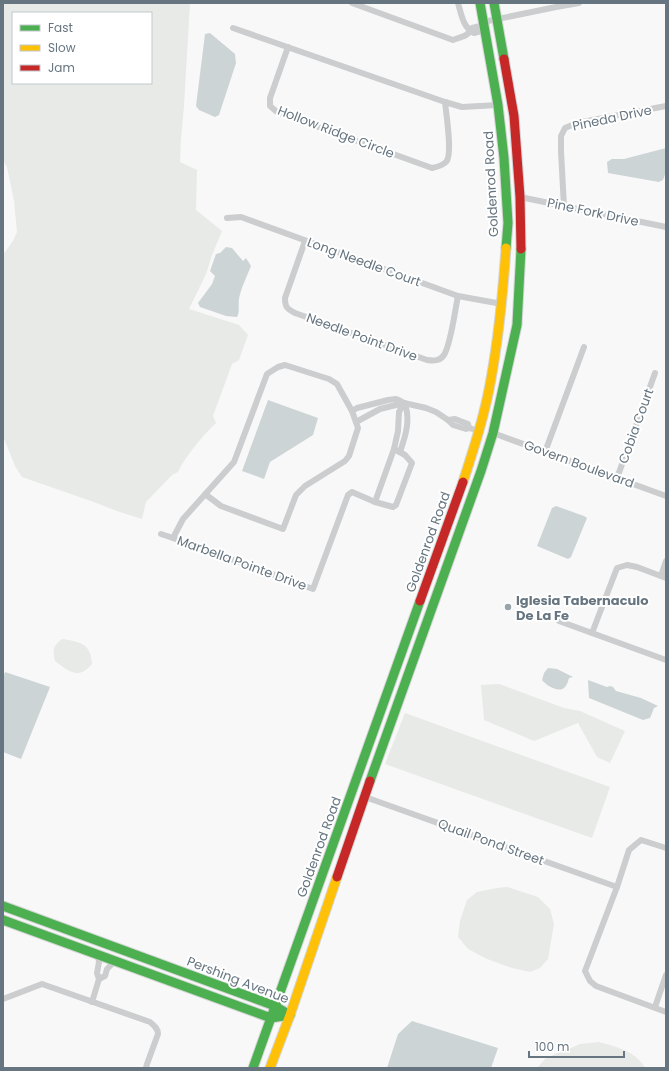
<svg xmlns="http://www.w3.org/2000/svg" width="669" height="1071" viewBox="0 0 669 1071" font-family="Poppins,sans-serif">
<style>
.green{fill:#e7eae6;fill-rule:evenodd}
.water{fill:#cdd4d6}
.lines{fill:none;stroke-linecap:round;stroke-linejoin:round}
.fast-casing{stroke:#d4d5d6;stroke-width:11}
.slow-casing{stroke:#d4d5d6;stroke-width:11}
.jam-casing{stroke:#d4d5d6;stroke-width:11}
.street{stroke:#cbcdce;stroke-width:6}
.fast{stroke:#4caf50;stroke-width:9}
.slow{stroke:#ffc107;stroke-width:9}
.jam{stroke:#c62828;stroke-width:9}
.poi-dot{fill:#99a3aa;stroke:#fff;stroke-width:1.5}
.labels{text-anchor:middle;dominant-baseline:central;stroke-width:4;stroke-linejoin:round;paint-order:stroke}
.street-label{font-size:13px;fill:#667580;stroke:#fff}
.poi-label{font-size:13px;font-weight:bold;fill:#667580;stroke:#fff;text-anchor:start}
</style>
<rect width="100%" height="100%" fill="#f8f8f8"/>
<!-- green -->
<g class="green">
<path d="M 3,3 L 190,3 L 184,106 L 181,139 L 180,162 L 197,170 L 196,210 L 222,231 L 212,255 L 206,274 L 189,309 L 239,325 L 248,335 L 239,360 L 232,364 L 213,416 L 216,423 C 204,434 184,458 178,472 L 172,475 L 146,502 L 142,519 L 117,511 L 91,501 L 22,477 L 15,466 L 3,436 L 3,255 L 13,241 L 17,232 L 14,201 L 7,167 L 3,160 ZM 13,13 L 151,13 L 151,83 L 13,83 Z"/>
<path d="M 62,639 C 80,642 91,643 92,664 C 78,680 70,672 55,661 C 53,650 52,647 62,639 Z"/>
<polygon points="499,684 564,708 580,711 625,731 610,763 597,757 578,723 534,741 484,720 481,685"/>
<polygon points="405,713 610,787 592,838 385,764"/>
<polygon points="507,887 538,897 550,909 554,924 548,959 540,968 530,972 512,968 487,959 468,949 458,937 460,921 467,900 477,892 497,888"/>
<path d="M 599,1042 C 616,1047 636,1051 645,1068 L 537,1068 L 545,1059 L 561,1051 L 569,1049 L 580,1044 Z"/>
</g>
<!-- water -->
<g class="water">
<polygon points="210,33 235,54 236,63 219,115 215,117 199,110 196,106 205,34"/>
<polygon points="666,148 666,172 663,180 659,182 608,173 607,162 612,159 624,159"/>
<path d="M 226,247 L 232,248 L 243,261 L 246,258 L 251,266 C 247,276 241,288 239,299 C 238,305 240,312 237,317 L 226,316 L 200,307 L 198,303 L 212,284 L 215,276 L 210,271 L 216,254 L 220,253 Z"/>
<polygon points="268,400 318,418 313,435 270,462 264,479 242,471"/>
<polygon points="556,506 584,516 587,518 571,557 568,559 537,546 552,508"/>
<path d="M 548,668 L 557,669 L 573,677 L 569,678 C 568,681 567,685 565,687 C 559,694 546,685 542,680 L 544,673 Z"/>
<polygon points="5,672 50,687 21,759 3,752 3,678"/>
<polygon points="588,680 607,687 610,686 613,687 616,691 641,698 658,706 654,708 650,718 643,720 589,698"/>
<polygon points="412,1021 498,1048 491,1068 387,1068 398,1034"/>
</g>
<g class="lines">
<defs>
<g id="fast">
<polyline points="480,3 498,105 504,158 508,223 506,248"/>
<polyline points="494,3 504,59"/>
<polyline points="370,781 481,471 493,433 517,325 521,249"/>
<polyline points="3,906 275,1006 290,1015"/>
<polyline points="3,920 271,1018 290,1015"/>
<polyline points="253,1068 420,601"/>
</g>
<g id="slow">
<path d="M 463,482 C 474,448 485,414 491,379 C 499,335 503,292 506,248"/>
<polyline points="270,1068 290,1015 337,877"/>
</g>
<g id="jam">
<polyline points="504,59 514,116 520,197 521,249"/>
<polyline points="420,601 463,482"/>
<polyline points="337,877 370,781"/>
</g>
</defs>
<!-- fast casing -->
<use href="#fast" class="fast-casing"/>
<!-- slow casing -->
<use href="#slow" class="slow-casing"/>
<!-- jam casing -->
<use href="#jam" class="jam-casing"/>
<!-- street -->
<g class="street">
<path d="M 352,3 L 453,40 C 461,37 469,36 472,28 L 484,25"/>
<path d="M 458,3 C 461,13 463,28 474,33 L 485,30"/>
<polyline points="483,22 556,7 579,3"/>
<polyline points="233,28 445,102 462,107 498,105"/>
<path d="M 288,47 L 270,98 L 270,106 L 277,112 L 432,168 C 437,167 442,166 446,162 C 453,155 446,113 445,102"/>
<polyline points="520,197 666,227"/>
<polyline points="564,207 561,151 561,136 565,128 577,123 666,106"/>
<polyline points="227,218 241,217 458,296 502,304"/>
<path d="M 305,241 L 285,298 C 285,307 287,309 295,313 L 427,360 C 434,361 440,361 444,355 C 451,344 455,310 458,296"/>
<polyline points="352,411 357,408 388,400 396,399 399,400 404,403 426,408 436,412 448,420 453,425 466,429 469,428 479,431"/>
<polyline points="448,420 455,419 468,424 469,428"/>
<polyline points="356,422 380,409 404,403"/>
<polyline points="493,433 666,496"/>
<path d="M 400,452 C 404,440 409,426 407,413 C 407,410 405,406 404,403"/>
<polyline points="545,452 584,347"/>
<polyline points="617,478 655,373"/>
<polyline points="375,502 394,449 398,431 399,412 404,403"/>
<polyline points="161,534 173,538 313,589 348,495 352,492 375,502 393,507 396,505 412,463 405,455 394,449"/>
<polyline points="173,538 183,519 234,462 267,374 278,367 285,365 329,379 337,384 352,411 358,428 349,456 345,461 305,486 296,495 283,529 221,506 205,494"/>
<polyline points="661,576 666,561"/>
<polyline points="559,621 666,660"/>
<polyline points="592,633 617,568 627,565 637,567 666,578"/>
<polyline points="365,797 617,887"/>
<polyline points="666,848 641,840 629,850 617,887 585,971 590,981 596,986 666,1012"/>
<polyline points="98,955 99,962 97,973 99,979 105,976 107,969 115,961"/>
<path d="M 3,999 L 42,984 L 150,1022 C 155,1026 158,1029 158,1034 L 147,1064 L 146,1068"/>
<polyline points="92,1002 99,979"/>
<polyline points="655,1007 666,975"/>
</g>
<!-- fast -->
<use href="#fast" class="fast"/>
<!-- slow -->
<use href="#slow" class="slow"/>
<!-- jam -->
<use href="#jam" class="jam"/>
</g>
<!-- markers -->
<circle class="poi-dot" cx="508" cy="607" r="4"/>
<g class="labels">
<!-- street labels -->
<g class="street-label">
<text transform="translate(612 118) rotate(-12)">Pineda Drive</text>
<text transform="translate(336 132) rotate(21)">Hollow Ridge Circle</text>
<text transform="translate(491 184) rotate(-93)">Goldenrod Road</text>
<text transform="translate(593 212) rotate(12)">Pine Fork Drive</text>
<text transform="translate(364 262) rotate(20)">Long Needle Court</text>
<text transform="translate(362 337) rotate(20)">Needle Point Drive</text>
<text transform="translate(636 426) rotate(-70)">Cobia Court</text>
<text transform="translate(579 464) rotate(20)">Govern Boulevard</text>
<text transform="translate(428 542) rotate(-70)">Goldenrod Road</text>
<text transform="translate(242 563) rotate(20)">Marbella Pointe Drive</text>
<text transform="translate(491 842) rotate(20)">Quail Pond Street</text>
<text transform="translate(319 847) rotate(-70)">Goldenrod Road</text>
<text transform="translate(238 980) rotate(21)">Pershing Avenue</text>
</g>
<!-- poi labels -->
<g class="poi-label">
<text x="516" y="600">Iglesia Tabernaculo<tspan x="516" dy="15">De La Fe</tspan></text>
</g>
</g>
<!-- border -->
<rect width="669" height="1071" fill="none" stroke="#667580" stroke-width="8"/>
<!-- legend -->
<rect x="12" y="12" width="140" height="72" fill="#ffffff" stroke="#c2c8cc"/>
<rect x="20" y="25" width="20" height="6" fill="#4caf50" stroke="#c2c8cc"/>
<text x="48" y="32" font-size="12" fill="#667580">Fast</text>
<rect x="20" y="45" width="20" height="6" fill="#ffc107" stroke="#c2c8cc"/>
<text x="48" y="52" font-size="12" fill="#667580">Slow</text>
<rect x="20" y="65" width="20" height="6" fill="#c62828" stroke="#c2c8cc"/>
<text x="48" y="72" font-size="12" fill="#667580">Jam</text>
<!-- scale -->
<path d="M529 1051v6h95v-6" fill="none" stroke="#667580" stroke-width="2"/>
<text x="535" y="1051" font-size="12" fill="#667580" stroke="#ffffff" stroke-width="3" paint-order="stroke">100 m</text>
</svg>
